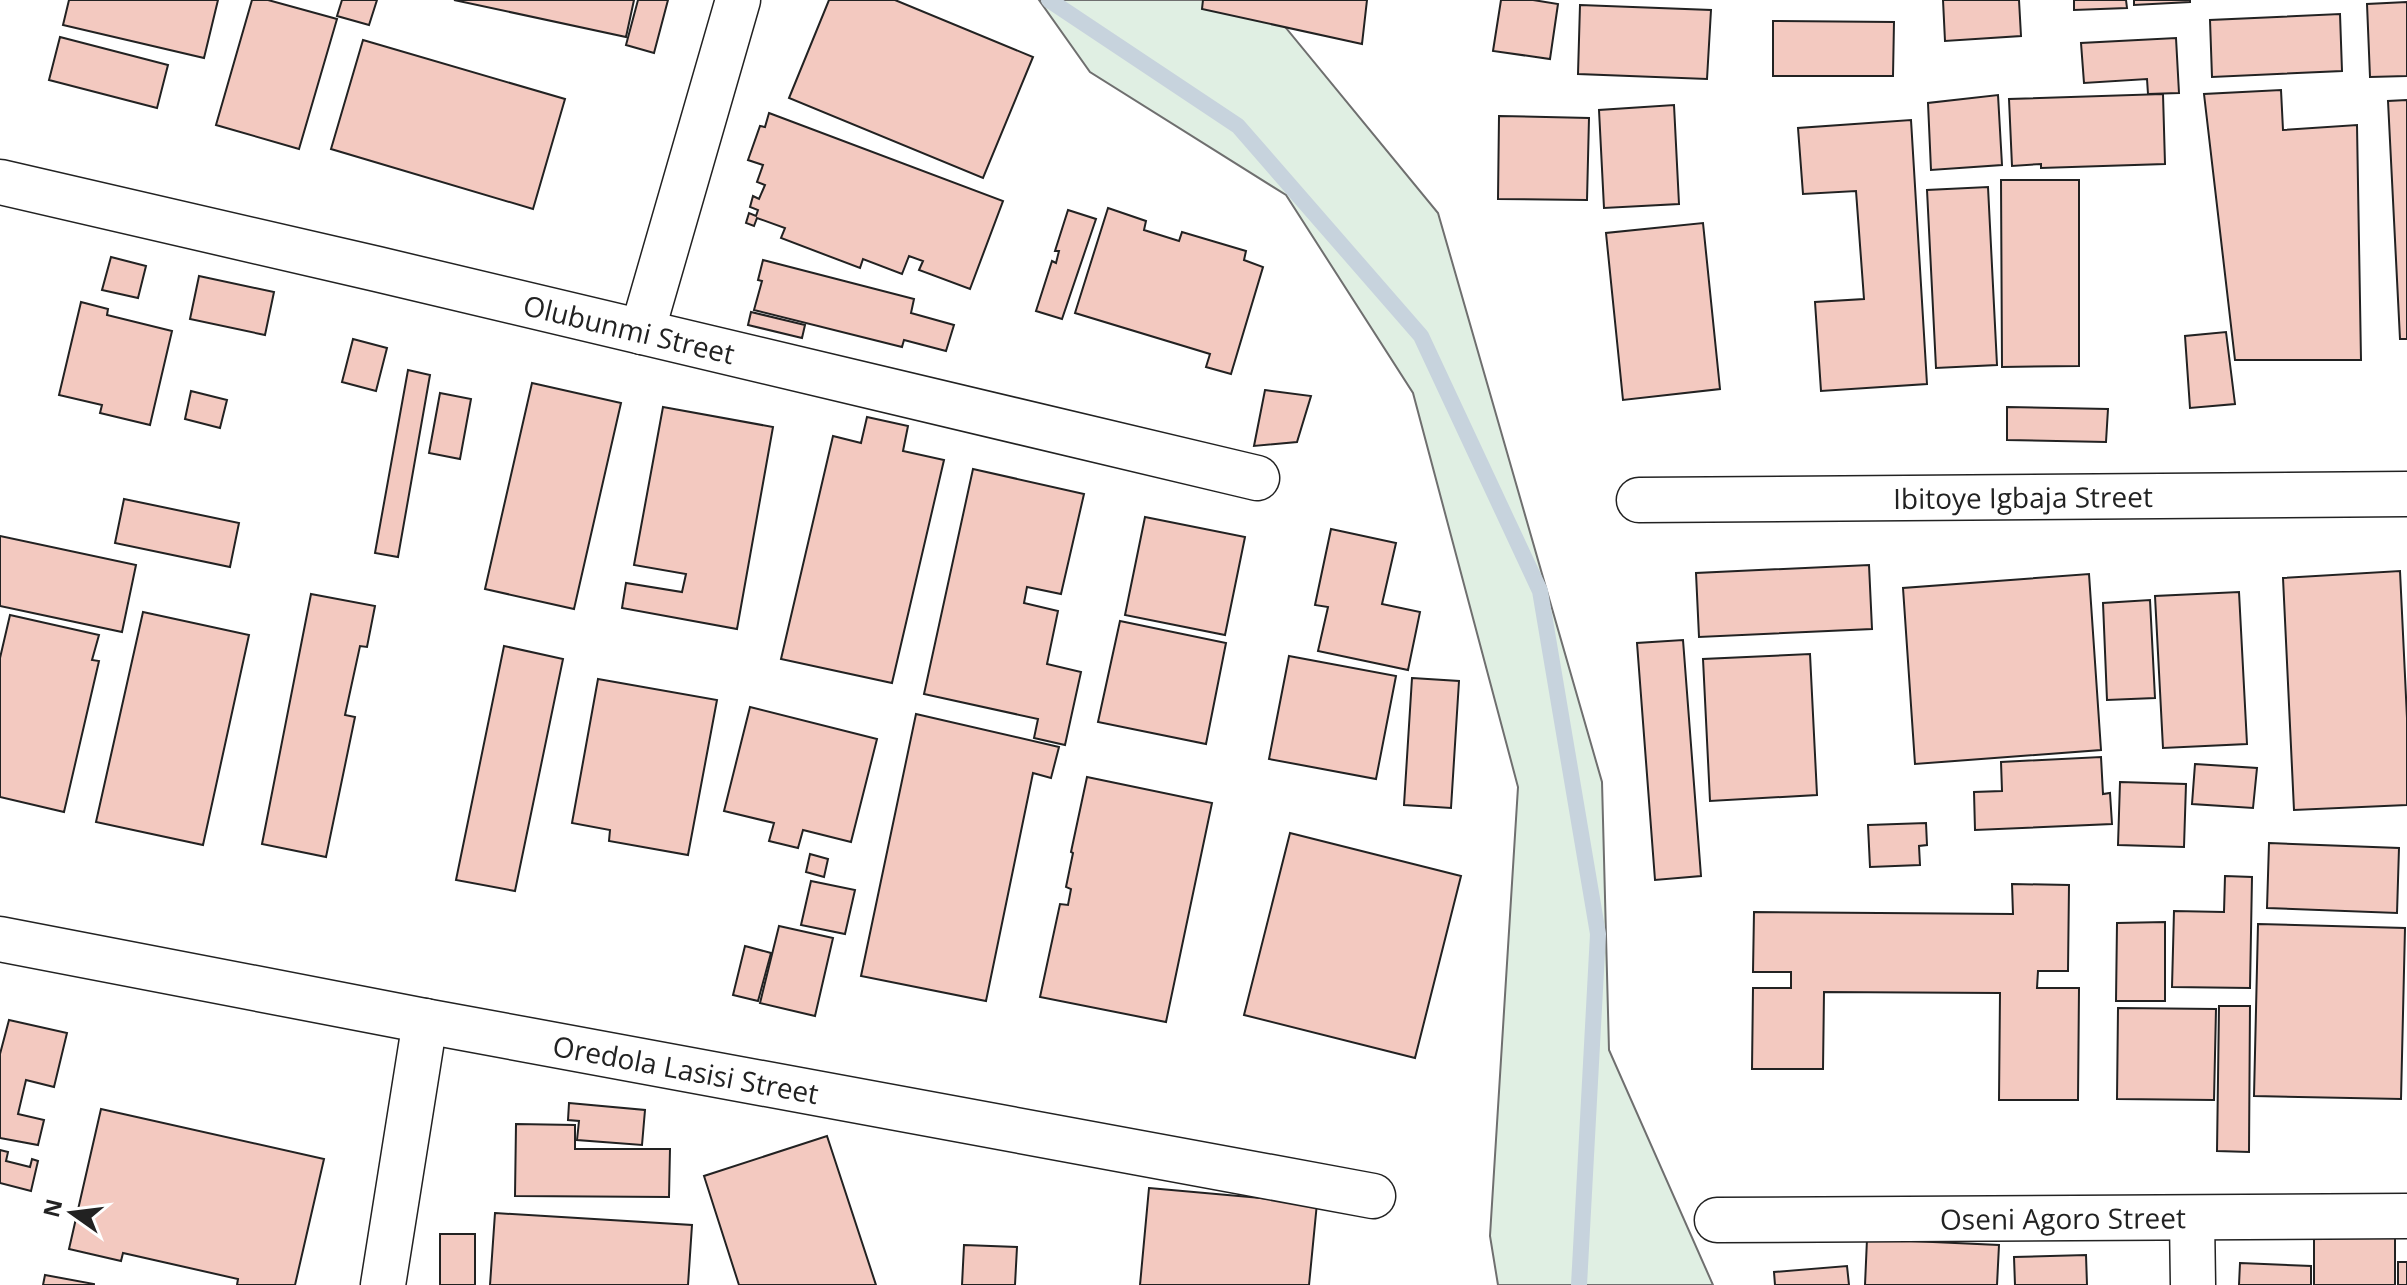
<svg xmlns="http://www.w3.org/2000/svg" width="2407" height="1285" viewBox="0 0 2407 1285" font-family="'Open Sans',sans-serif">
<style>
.green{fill:#e0efe3;stroke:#6f6f6f;stroke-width:2}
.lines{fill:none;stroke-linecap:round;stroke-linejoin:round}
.stream{stroke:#c7d3dd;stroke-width:16}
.building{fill:#f3c9c0;stroke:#222;stroke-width:2}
.minor-casing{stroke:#222;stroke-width:47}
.minor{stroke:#fff;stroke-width:44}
.labels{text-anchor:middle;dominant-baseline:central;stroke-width:6;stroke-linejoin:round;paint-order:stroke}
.street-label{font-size:28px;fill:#222;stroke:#fff}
</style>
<rect width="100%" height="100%" fill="#fff"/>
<!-- green -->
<polygon class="green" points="1039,0 1263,0 1438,213 1602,782 1609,1050 1713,1285 1498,1285 1490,1236 1518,787 1413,393 1286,195 1090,72"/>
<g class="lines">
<!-- stream -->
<polyline class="stream" points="1049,0 1238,126 1421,336 1540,591 1598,934 1579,1285"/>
</g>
<!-- building -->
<g class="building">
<polygon points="69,0 218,0 204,58 63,25"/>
<polygon points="252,0 268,0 337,19 299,149 216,125"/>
<polygon points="342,0 377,0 369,25 337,16"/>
<polygon points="454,0 634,0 626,37"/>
<polygon points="638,0 668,0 654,53 626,45"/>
<polygon points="829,0 895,0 1033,57 983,178 789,98"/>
<polygon points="1203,0 1367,0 1362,44 1202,9"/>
<polygon points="1501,0 1533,0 1558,4 1550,59 1493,51"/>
<polygon points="1943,0 2019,0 2021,36 1945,41"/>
<polygon points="2074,0 2126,0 2127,8 2074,10"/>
<polygon points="2134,0 2190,0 2190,2 2134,5"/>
<polygon points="2407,2 2407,76 2370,77 2367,4"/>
<polygon points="1580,5 1711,10 1707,79 1578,74"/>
<polygon points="2340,14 2342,71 2212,77 2210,20"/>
<polygon points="1773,21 1894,22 1893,76 1773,76"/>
<polygon points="60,37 168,65 157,108 49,80"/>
<polygon points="2176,38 2179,93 2148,94 2147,79 2084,83 2081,43"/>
<polygon points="363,40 565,99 533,209 331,149"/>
<polygon points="2281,90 2283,130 2357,125 2361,360 2235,360 2204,94"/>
<polygon points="2163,94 2165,164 2041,168 2041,164 2012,166 2009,99"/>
<polygon points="1998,95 2002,165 1931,170 1928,103"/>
<polygon points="2407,100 2407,339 2400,339 2388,101"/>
<polygon points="1674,105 1679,204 1604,208 1599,110"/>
<polygon points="769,113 1003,201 970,289 919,270 923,261 909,256 902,274 863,259 860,268 781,238 785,228 757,218 754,226 746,223 749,213 756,216 758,210 750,207 753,196 759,199 765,185 757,182 763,165 748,160 760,126 765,127"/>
<polygon points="1499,116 1589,118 1587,200 1498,199"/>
<polygon points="1911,120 1927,384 1821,391 1815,302 1864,299 1856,191 1803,194 1798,128"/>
<polygon points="2001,180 2079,180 2079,366 2002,367"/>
<polygon points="1988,187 1997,365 1936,368 1927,190"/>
<polygon points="1108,208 1146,221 1144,230 1179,241 1182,232 1246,251 1244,260 1263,267 1231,374 1206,367 1210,354 1075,313"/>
<polygon points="1068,210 1096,219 1062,319 1036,311 1052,261 1056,263 1059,251 1055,251"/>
<polygon points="1703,223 1720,389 1623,400 1606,233"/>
<polygon points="111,257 146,266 138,298 102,290"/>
<polygon points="763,260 914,299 911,313 954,325 946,351 904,340 902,347 754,310 762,281 758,280"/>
<polygon points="199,276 274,292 265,335 190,319"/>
<polygon points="81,302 108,309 107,315 172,331 150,425 100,413 102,405 59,395"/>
<polygon points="751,312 805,325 802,338 748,325"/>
<polygon points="2226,332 2235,404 2190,408 2185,336"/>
<polygon points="353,339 387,348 376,391 342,382"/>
<polygon points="408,370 430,375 398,557 375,553"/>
<polygon points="532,383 621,403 574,609 485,589"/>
<polygon points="1265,390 1311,396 1297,442 1254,446"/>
<polygon points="191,391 227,400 220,428 185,419"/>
<polygon points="440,393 471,399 460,459 429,453"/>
<polygon points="663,407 773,427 737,629 622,608 626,583 682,592 686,574 634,565"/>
<polygon points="2007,407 2108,409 2106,442 2007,440"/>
<polygon points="867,417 908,426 903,451 944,460 892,683 781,659 833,436 861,443"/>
<polygon points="973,469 1084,494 1061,594 1027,587 1024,603 1058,611 1047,664 1081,672 1065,745 1034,738 1038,719 924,694"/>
<polygon points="124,499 239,523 230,567 115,543"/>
<polygon points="1145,517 1245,537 1225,635 1125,615"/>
<polygon points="1331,529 1396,543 1382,604 1420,612 1408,670 1318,651 1328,607 1315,605"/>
<polygon points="0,536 136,565 122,632 0,606"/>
<polygon points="1869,565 1872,629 1699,637 1696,573"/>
<polygon points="2400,571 2407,718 2407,805 2294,810 2283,578"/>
<polygon points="2089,574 2101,750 1915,764 1903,588"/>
<polygon points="2239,592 2247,744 2163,748 2155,596"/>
<polygon points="311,594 375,606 367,647 360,646 345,715 355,717 326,857 262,844"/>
<polygon points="2150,600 2155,698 2107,700 2103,603"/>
<polygon points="143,612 249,635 203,845 96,822"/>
<polygon points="10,615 99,635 92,660 99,661 64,812 0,797 0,658"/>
<polygon points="1120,621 1226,643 1206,744 1098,722"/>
<polygon points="1683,640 1701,876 1655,880 1637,643"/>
<polygon points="504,646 563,659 515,891 456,880"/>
<polygon points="1810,654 1817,795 1710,801 1703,659"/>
<polygon points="1289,656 1396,676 1376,779 1269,759"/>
<polygon points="1412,678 1459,681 1451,808 1404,805"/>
<polygon points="598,679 717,700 688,855 609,841 610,830 572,823"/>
<polygon points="750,707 877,739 851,842 803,830 798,848 769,841 774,823 724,811"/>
<polygon points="916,714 1059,747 1051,778 1033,773 986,1001 861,976"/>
<polygon points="2101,757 2103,794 2110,793 2112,824 1975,830 1974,792 2002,791 2001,762"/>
<polygon points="2195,764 2257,768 2253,808 2192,804"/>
<polygon points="1087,777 1212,803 1166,1022 1040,997 1060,904 1068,905 1071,889 1066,887 1073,853 1071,852"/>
<polygon points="2120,782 2186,784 2184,847 2118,845"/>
<polygon points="1926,823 1927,845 1919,846 1920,865 1870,867 1868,825"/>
<polygon points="1290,833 1461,876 1415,1058 1244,1015"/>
<polygon points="2269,843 2399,848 2397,913 2267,908"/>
<polygon points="810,854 828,859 824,877 806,872"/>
<polygon points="2225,876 2252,877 2250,988 2172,987 2174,911 2224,912"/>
<polygon points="811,881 855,890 845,934 801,925"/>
<polygon points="2012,884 2069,885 2068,971 2038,971 2037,988 2079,988 2078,1100 1999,1100 2000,993 1824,992 1823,1069 1752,1069 1753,988 1791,988 1791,972 1753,972 1754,912 2013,914"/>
<polygon points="2165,922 2165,1001 2116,1001 2117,923"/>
<polygon points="2258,924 2405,928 2401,1099 2254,1096"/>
<polygon points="779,926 833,938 815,1016 760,1003"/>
<polygon points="745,946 771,953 758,1001 733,995"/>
<polygon points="2219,1006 2250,1006 2249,1152 2217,1151"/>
<polygon points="2118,1008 2216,1009 2214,1100 2117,1099"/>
<polygon points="9,1020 67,1033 54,1087 26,1080 18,1114 44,1120 38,1145 0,1138 0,1054"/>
<polygon points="569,1103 645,1110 642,1145 577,1140 579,1121 568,1120"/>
<polygon points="101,1109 324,1159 295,1285 237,1285 238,1279 123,1253 121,1261 69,1249"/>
<polygon points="516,1124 575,1125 575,1149 670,1149 669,1197 515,1196"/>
<polygon points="827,1136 876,1285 739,1285 704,1176"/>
<polygon points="0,1150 8,1152 6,1161 30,1167 32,1159 38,1161 31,1191 0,1183"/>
<polygon points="1149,1188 1317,1203 1309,1285 1140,1285"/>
<polygon points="495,1213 692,1225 688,1285 490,1285"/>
<polygon points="2395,1233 2395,1285 2314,1285 2314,1234"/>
<rect x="440" y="1234" width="35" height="51"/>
<polygon points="1867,1239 1999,1245 1997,1285 1865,1285"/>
<polygon points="964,1245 1017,1247 1015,1285 962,1285"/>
<polygon points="2086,1255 2087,1285 2015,1285 2014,1257"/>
<rect x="2398" y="1262" width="9" height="23"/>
<polygon points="2240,1263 2311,1266 2311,1285 2239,1285"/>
<polygon points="1847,1266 1849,1285 1775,1285 1774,1272"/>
<polygon points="45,1275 94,1284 94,1285 43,1285"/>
</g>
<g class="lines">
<defs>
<g id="minor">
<path id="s1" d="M 0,182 L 377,269 L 1257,478"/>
<polyline points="642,332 738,0"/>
<path id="s2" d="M 1639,500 L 2407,494"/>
<path id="s3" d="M 0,939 L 425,1021 L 1373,1196"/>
<polyline points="2192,1218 2193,1285"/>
<path id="s4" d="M 1717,1220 L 2407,1216"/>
<polyline points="383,1285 425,1021"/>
</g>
</defs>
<!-- minor casing -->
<use href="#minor" class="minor-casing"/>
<!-- minor -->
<use href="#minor" class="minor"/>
</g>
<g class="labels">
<!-- street labels -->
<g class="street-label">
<text stroke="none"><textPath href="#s1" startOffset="646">Olubunmi Street</textPath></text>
<text stroke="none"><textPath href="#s2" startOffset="384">Ibitoye Igbaja Street</textPath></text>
<text stroke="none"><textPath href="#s3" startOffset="698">Oredola Lasisi Street</textPath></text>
<text stroke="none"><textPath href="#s4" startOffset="346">Oseni Agoro Street</textPath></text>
</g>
</g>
<!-- north arrow -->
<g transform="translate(72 1213) rotate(284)" stroke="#ffffff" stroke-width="6" paint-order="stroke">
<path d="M0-6L14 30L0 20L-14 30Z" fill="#222222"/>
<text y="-12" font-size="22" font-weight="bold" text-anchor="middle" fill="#222222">N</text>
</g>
</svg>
